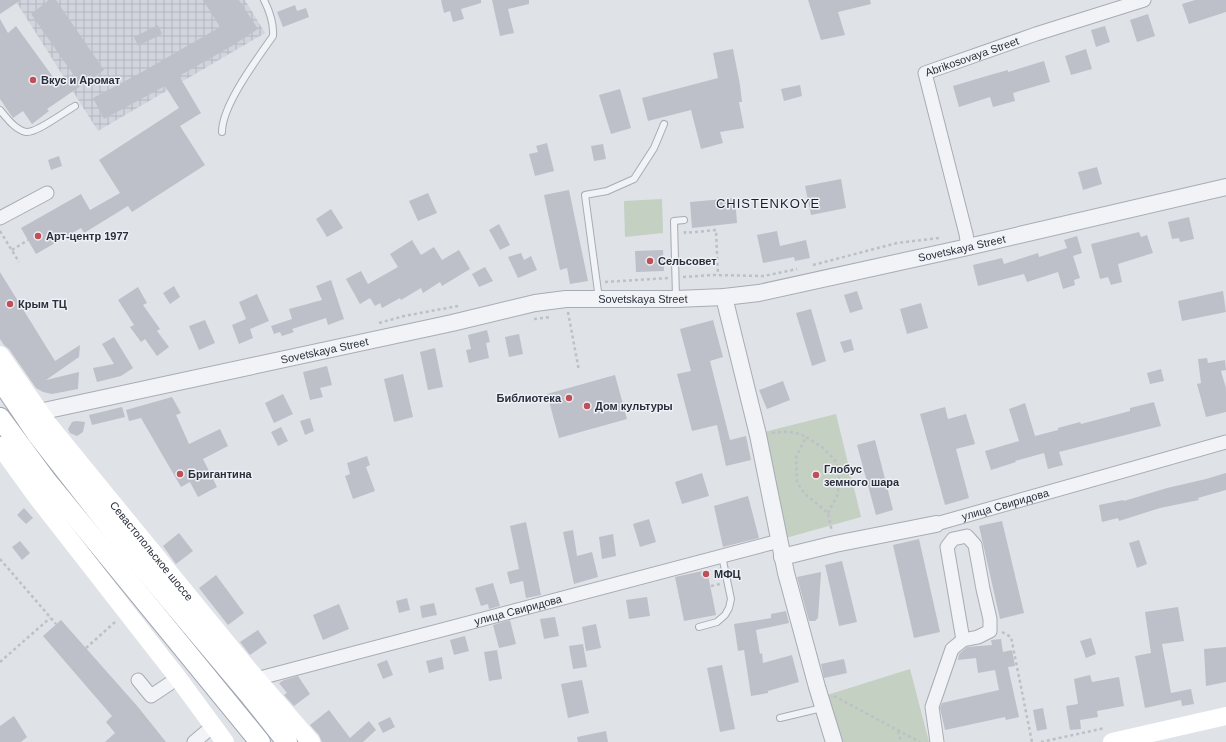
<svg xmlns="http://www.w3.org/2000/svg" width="1226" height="742" viewBox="0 0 1226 742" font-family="Helvetica,sans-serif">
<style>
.industrial{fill:url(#industrial-grid)}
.park{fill:#c4d0c1}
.building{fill:#bdc0c9}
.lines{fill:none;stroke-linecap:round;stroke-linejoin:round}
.service-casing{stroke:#a8acb4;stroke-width:8}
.minor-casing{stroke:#a8acb4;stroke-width:15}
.tertiary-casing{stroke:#a8acb4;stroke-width:18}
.primary-casing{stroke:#a0a5b1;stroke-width:22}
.path{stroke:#bdc0c6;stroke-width:2.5;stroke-dasharray:3 3;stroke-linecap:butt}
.service{stroke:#f1f3f6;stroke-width:6}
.minor{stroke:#f1f3f6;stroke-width:13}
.tertiary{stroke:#f1f3f6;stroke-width:16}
.secondary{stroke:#fff;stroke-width:18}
.primary{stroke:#fff;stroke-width:20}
.poi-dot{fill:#c14f57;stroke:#eef0f5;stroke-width:1.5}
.labels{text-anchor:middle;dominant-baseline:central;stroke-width:3;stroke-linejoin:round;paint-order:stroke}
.street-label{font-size:11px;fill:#292f3c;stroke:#eef0f5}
.poi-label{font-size:11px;font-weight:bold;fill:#292f3c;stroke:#eef0f5;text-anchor:start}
.quarter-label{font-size:13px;letter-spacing:1px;fill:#1c202d;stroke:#eef0f5}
</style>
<defs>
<pattern id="industrial-grid" width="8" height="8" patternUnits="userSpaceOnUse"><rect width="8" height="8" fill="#d1d4dc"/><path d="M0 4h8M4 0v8" fill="none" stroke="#b3b6be"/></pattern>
</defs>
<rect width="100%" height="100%" fill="#dfe2e7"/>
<!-- industrial -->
<polygon class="industrial" points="15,0 245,0 265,33 98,131"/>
<!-- park -->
<g class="park">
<polygon points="662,199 663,233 625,237 624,201"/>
<polygon points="836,414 861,517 782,539 760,433"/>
<polygon points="910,669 929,742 838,742 824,696"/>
</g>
<!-- building -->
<g class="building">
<polygon points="0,0 21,0 0,14"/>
<polygon points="49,0 56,0 104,70 47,109 49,111 32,124 23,111 13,118 0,99 0,19 8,33 16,26 58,84 73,74 31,14"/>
<polygon points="203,0 239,0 258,29 232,46 179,76 201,113 180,126 205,165 132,212 128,206 84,233 81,228 36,254 21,228 81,194 90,210 120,193 99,160 179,108 165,86 104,119 93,98 142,72 220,27"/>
<polygon points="441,0 481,0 481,3 461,9 464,19 453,22 450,11 444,13"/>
<polygon points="492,0 529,0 529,4 508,9 514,33 500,36"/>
<polygon points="808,0 870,0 871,4 838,12 845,35 821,40"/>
<polygon points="1195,0 1226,0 1226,12 1189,24 1182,4"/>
<polygon points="295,5 297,11 306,8 309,17 283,27 277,12"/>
<polygon points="1148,14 1155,36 1137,42 1130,20"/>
<polygon points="158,25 162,34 138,46 134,37"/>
<polygon points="1105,26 1110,42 1096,47 1091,30"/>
<polygon points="733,49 740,85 742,102 739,102 744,128 720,132 723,143 701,149 691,110 648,121 642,98 718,78 713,53"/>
<polygon points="1086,49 1092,69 1071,75 1065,56"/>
<polygon points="1044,61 1050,82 1013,93 1015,101 993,107 990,97 959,107 953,86 990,75 1008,70 1008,72"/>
<polygon points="800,85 802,96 784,101 781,89"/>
<polygon points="620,89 631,128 611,134 599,95"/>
<polygon points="547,143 554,171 535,176 529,154 538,152 536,146"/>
<polygon points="603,144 606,159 594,161 591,146"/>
<polygon points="59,156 62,166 51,170 48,160"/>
<polygon points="1097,167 1102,184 1083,190 1078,172"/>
<polygon points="841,179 846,208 811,215 805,186"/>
<polygon points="569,190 588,281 570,284 567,268 560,270 544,195"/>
<polygon points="428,193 437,213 418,221 409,201"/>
<polygon points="735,198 737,223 692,228 690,202"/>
<polygon points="331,209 343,228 327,237 316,219"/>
<polygon points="1189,217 1194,239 1180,242 1179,238 1172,239 1168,222"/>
<polygon points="499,224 510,245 500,250 489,230"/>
<polygon points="777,231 780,246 806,240 810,258 795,261 794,257 763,263 757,235"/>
<polygon points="1139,232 1141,237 1147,235 1153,253 1118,264 1122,282 1111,285 1108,277 1100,279 1091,244"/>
<polygon points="1077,236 1082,253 1073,256 1080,278 1074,280 1075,285 1063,289 1058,272 1027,282 1024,274 978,286 973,265 1002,258 1004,264 1038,253 1039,257 1067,248 1064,240"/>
<polygon points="412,240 421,255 434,247 442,260 459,250 470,269 442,286 440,282 423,293 421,288 401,300 400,298 382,308 380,303 375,306 370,298 360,304 346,279 361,271 368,284 398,267 390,254"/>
<polygon points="663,250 664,271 636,272 635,251"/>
<polygon points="521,253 524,260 531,256 537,270 518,278 508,257"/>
<polygon points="485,267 493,281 479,287 472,274"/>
<polygon points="0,272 55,361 80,345 79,357 46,380 79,372 78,389 52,394 43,392 36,388 9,349 4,345 0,339"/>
<polygon points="331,280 344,319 328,325 326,318 292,329 294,332 282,336 280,332 274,334 271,326 292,319 289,309 322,300 316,286"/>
<polygon points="174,286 180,297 170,304 163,293"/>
<polygon points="138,287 147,303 143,305 160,329 157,331 169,347 157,356 145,339 141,342 130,327 134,325 118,300"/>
<polygon points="857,291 863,309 850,313 844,295"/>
<polygon points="1223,291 1226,312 1182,321 1178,301"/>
<polygon points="257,294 269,321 250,329 253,338 239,344 232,325 246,319 239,302"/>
<polygon points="921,303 928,328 907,334 900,309"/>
<polygon points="811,309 826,361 812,366 796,313"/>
<polygon points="205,320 215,343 199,350 189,326"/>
<polygon points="713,320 723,357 710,361 730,440 746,436 751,460 726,466 717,425 692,431 677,374 691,371 680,329"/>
<polygon points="487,330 490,342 486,343 489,358 469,363 466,350 471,349 468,335"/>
<polygon points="519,334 523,354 509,357 505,337"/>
<polygon points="114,337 133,368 121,376 97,382 93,368 114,364 102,344"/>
<polygon points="851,339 854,350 844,353 840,342"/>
<polygon points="435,348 443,387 428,390 420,352"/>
<polygon points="1207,358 1208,363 1225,360 1226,370 1221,371 1226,388 1226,412 1206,417 1197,384 1201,383 1198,359"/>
<polygon points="327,366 332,385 320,388 323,397 310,400 303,372"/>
<polygon points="1161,369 1164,381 1150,384 1147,373"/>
<polygon points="403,374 413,417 394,422 384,379"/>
<polygon points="615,375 627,419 559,438 547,394"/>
<polygon points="783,381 790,400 767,409 759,390"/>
<polygon points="283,394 293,414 274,423 265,403"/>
<polygon points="172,397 181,413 176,415 189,444 220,429 228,446 203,459 217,487 198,497 190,482 181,487 141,418 129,421 126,410"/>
<polygon points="1154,402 1161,426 1059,452 1063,465 1048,469 1044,453 1015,461 1016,462 991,470 985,451 1019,441 1009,409 1025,403 1035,436 1058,430 1058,428 1080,422 1081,424 1130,411 1130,408"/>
<polygon points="122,407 125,417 92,425 89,415"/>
<polygon points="945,407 948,419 966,414 975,444 956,449 969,498 945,505 920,414"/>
<polygon points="310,418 314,431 305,435 300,421"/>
<polygon points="76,421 85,422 83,432 77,436 70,433 68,429 72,422"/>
<polygon points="281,427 288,441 278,446 271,432"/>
<polygon points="875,440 893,510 876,515 857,445"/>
<polygon points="367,456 370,465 366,467 375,491 353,499 345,476 350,474 347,463"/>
<polygon points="702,473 709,496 682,504 675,482"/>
<polygon points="1226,473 1226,490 1198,498 1199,500 1160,508 1119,521 1118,518 1102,522 1099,505 1123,500 1124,501 1167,488 1206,479"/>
<polygon points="748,496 759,538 723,547 714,506"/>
<polygon points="24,508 33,518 26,524 17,515"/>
<polygon points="649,519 656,542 640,547 633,524"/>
<polygon points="1002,521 1024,613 1000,619 979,526"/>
<polygon points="526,522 541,595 526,598 523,581 510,584 507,572 519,569 510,526"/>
<polygon points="573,530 577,556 592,552 598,577 574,584 563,532"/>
<polygon points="179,533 193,551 176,564 163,546"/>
<polygon points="613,534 616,556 602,559 599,537"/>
<polygon points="919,539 940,632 914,638 893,545"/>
<polygon points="1139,540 1147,564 1137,568 1129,543"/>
<polygon points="20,541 30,553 22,560 12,547"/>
<polygon points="842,561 857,622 839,626 825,565"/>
<polygon points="707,570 716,615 684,621 675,577"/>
<polygon points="821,572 818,618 815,621 809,621 797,577"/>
<polygon points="216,575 244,613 228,625 199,588"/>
<polygon points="493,583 500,606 489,609 488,604 481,606 475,588"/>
<polygon points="647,597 650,616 629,619 626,600"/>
<polygon points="407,598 410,610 399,613 396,601"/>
<polygon points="434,603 437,615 422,618 420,606"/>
<polygon points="339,604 349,629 323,640 313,615"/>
<polygon points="1178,607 1184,641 1162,644 1171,693 1191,689 1194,704 1182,706 1181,700 1145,708 1135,656 1151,653 1145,612"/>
<polygon points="786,611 789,623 756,630 760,654 762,653 763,663 792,655 799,682 768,691 768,693 751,696 744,650 738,651 734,624 771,618 771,614"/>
<polygon points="555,617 559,636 544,639 540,619"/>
<polygon points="61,620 138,707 166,742 105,742 115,733 106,722 112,716 43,636"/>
<polygon points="510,620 516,644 499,648 493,625"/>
<polygon points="596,624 601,648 586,651 582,627"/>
<polygon points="258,630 267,643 250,655 240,642"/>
<polygon points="465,636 469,651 454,655 450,640"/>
<polygon points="1091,638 1096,654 1086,658 1080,641"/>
<polygon points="1001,639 1003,652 1012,650 1015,666 1008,667 1019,717 1006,720 1005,717 945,730 940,708 942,703 999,690 995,670 978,673 976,658 958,660 959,654 967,647 992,645 991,640"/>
<polygon points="583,644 587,667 573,669 569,646"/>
<polygon points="1226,647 1226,682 1206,686 1204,649"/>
<polygon points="497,650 502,679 489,681 484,652"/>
<polygon points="442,657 444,669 429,673 426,661"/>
<polygon points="844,659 847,673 824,678 821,664"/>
<polygon points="387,660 393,675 383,679 377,664"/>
<polygon points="722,665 735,729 720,732 707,668"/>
<polygon points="1090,675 1092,682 1119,677 1124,706 1097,711 1098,717 1080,720 1081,729 1070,730 1066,706 1078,704 1074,679"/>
<polygon points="298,676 310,694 294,706 284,695 287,693 279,683 284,680"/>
<polygon points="582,680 589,713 568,718 561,684"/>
<polygon points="1043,708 1047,729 1037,731 1033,710"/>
<polygon points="329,710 350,738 369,721 376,730 363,742 322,742 319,735 310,725"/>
<polygon points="14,716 27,737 21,742 0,742 0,726"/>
<polygon points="390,717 395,727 383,733 378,723"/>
<polygon points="606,731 608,742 578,742 577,737"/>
</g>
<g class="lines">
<defs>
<g id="service">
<path d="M 0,110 C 7,118 15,130 26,132 C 37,133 64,112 75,106"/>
<path d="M 222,132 C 222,105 257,59 273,36 C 274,23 270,12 264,0"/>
<polyline points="676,297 674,221 684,220"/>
<polyline points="599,299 585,195 607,191 634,179 654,148 664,124"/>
<polyline points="699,627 717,622 725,615 729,608 731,599 722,556"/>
<polyline points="780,718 822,708"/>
</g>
<g id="minor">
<polyline points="0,218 47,193"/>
<path id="s1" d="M 968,247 L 966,234 L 925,73 L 1036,34 L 1144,0"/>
<path id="s2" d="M 936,524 L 1226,442"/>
<path id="s3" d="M 256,679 L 779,541"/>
<polyline points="138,680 151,696 178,678"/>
<polyline points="194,742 213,726"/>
<polyline points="937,742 932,707 952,649 963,640 947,547 953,539 967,536 975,545 983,589 990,619 990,631 978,637 963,640"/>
</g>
<g id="tertiary">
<polyline points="724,297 758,435 786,573 817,687 834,742"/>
<path id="s4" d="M 39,412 L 452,323 L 535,303 L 566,299 L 676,299 L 724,297 L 759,293 L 968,247 L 1226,187"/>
<polyline points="782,557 835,544 936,524"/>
</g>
<g id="primary">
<polyline points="0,379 37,434 123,544 248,693 287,742"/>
<polyline points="0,418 45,479 260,742"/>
</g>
</defs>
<!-- service casing -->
<use href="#service" class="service-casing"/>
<!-- minor casing -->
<use href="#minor" class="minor-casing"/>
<!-- tertiary casing -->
<use href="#tertiary" class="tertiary-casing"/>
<!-- primary casing -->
<use href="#primary" class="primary-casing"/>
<!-- path -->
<g class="path">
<polyline points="0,231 19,262"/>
<polyline points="685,231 685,233 716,230 718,275"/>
<polyline points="12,250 28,240"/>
<polyline points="813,265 897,243 939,238"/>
<polyline points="683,277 712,275 764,276 797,269"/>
<polyline points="605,282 668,278"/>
<polyline points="568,312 579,371"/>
<polyline points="534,319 551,317"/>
<polyline points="379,323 404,316 458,306"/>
<path d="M 772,433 C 784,431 795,431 806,437"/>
<polyline points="828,513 838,494 839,476 835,460 822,447 806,437 796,457 797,482 804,493 828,513 832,532"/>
<polyline points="0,559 56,624"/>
<polyline points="711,586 720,584"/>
<polyline points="1002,632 1011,637 1032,742"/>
<polyline points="86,648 115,622"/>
<polyline points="0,662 50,618"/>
<polyline points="834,696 920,742"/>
<polyline points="898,731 901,742"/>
<polyline points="1041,742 1105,728"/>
</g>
<!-- service -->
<use href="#service" class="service"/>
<!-- minor -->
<use href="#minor" class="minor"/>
<!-- tertiary -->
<use href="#tertiary" class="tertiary"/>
<!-- secondary -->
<g class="secondary">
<path id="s5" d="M 0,355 L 48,424 L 248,669 L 311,742"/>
<polyline points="0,446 36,496 178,678 225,742"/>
<polyline points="1112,742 1226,716"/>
</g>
<!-- primary -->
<use href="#primary" class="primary"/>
</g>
<!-- markers -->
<g class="poi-dot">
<circle cx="33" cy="80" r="4"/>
<circle cx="38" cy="236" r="4"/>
<circle cx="650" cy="261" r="4"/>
<circle cx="10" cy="304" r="4"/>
<circle cx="569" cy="398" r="4"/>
<circle cx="587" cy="406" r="4"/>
<circle cx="180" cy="474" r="4"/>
<circle cx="816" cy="475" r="4"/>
<circle cx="706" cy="574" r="4"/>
</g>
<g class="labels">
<!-- street labels -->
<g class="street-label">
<text stroke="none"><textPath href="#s1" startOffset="229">Abrikosovaya Street</textPath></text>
<text stroke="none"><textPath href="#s4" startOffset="940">Sovetskaya Street</textPath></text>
<text stroke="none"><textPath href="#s4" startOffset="616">Sovetskaya Street</textPath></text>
<text stroke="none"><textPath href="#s4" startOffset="292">Sovetskaya Street</textPath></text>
<text stroke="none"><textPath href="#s2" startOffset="72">улица Свиридова</textPath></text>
<text stroke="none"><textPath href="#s5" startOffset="248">Севастопольское шоссе</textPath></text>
<text stroke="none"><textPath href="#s3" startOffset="271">улица Свиридова</textPath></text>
</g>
<!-- poi labels -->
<g class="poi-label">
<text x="41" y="80">Вкус и Аромат</text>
<text x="46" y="236">Арт-центр 1977</text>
<text x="658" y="261">Сельсовет</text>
<text x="18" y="304">Крым ТЦ</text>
<text x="561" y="398" text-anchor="end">Библиотека</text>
<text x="595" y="406">Дом культуры</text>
<text x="824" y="469">Глобус<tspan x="824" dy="13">земного шара</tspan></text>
<text x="188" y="474">Бригантина</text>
<text x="714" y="574">МФЦ</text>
</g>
<!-- quarter labels -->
<g class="quarter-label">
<text x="768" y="203">CHISTENKOYE</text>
</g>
</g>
</svg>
